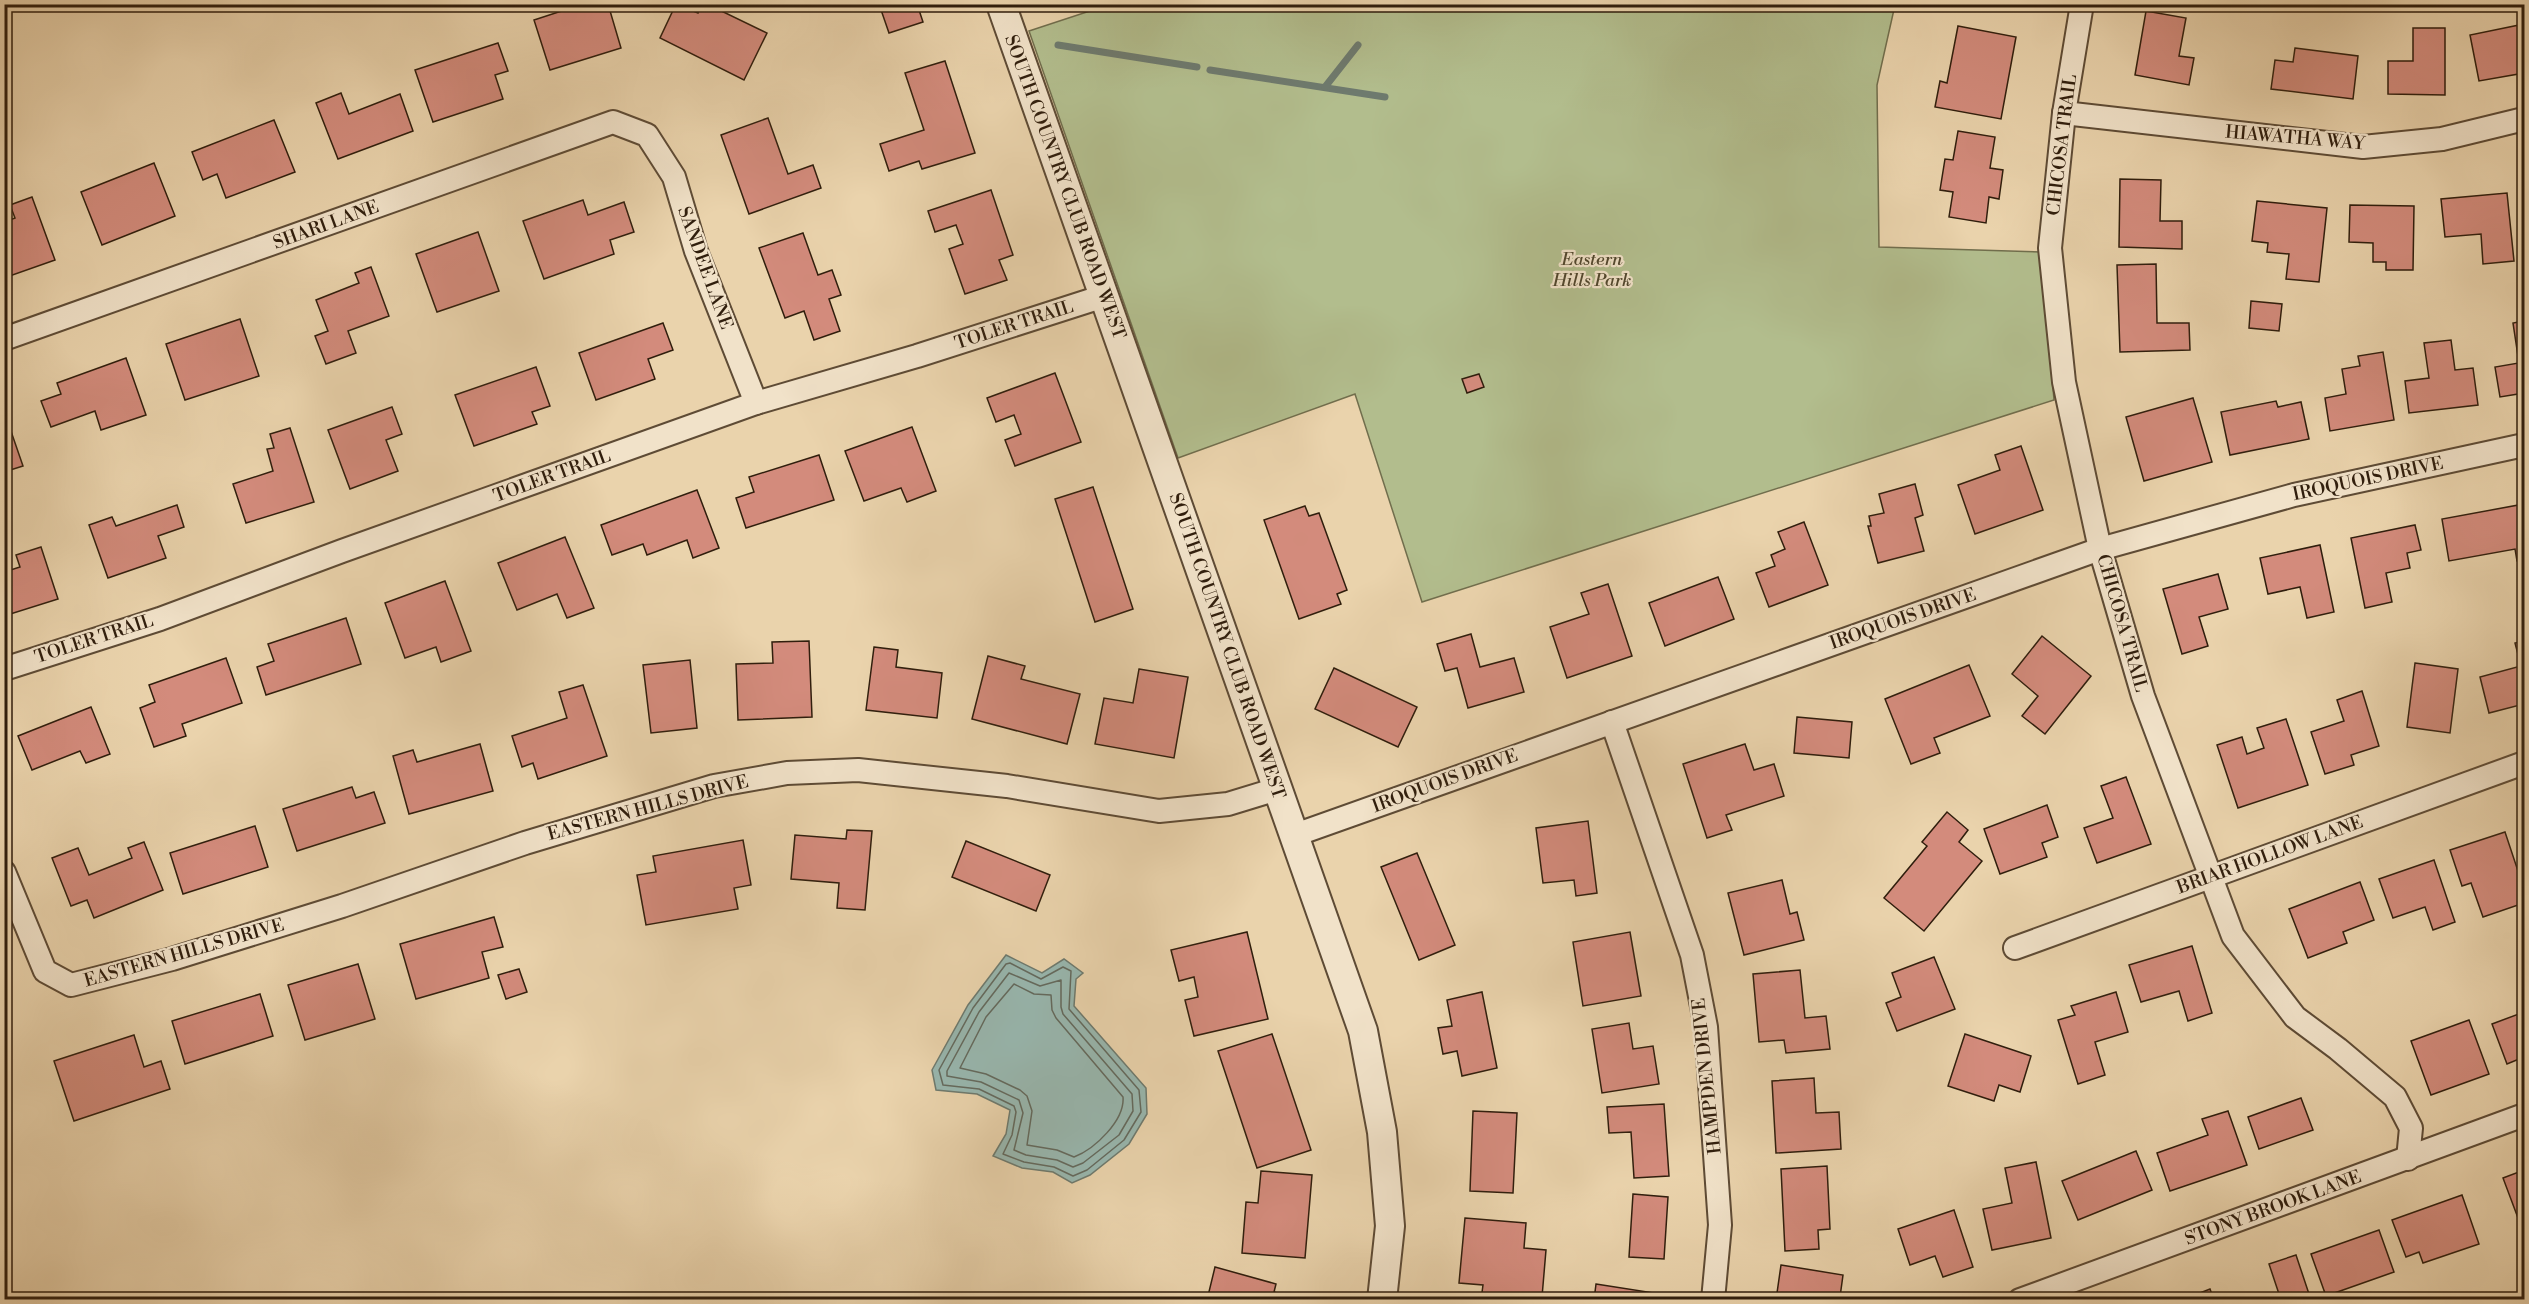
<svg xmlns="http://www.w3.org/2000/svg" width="2529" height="1304" viewBox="0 0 2529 1304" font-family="'Libre Bodoni',serif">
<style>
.green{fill:#b2bd8d;stroke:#716e4d;stroke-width:1.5}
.water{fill:#98b7af;stroke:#6e7a6e;stroke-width:1.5}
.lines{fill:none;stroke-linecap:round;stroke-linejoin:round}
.shore{stroke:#646a5e;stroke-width:1.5}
.stream{stroke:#6e7a6e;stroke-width:7}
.building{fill:#d38b7c;stroke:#301e0d;stroke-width:1.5}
.minor-casing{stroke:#5e4b35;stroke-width:26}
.tertiary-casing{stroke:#5e4b35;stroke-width:32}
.minor{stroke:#f1e2c9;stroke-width:22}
.tertiary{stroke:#f1e2c9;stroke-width:28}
.labels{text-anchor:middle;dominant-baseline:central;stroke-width:4.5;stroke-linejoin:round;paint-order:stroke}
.street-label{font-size:18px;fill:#301e0d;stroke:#f1e2c9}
.park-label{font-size:18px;font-style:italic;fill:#50462d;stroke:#f1e2c9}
</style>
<rect width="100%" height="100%" fill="#ead3ac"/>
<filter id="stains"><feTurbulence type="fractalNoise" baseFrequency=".00333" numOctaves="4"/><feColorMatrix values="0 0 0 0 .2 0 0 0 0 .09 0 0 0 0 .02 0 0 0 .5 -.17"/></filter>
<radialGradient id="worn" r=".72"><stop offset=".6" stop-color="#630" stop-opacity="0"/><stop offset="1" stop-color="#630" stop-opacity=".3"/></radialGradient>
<!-- green -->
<polygon class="green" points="1111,4 1895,5 1877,85 1879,247 2042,252 2054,400 1422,602 1355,394 1178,458 1029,31"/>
<!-- water -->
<polygon class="water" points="1006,955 1042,973 1064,959 1083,973 1076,979 1074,1006 1146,1088 1147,1114 1129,1144 1090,1175 1072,1183 1053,1172 1022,1168 993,1156 1006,1134 1010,1110 977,1094 936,1090 932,1070 968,1005"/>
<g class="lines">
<!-- shore -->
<g class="shore">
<polygon points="1010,963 1041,979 1063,967 1071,971 1069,1009 1139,1090 1141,1112 1124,1140 1087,1170 1073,1176 1054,1167 1024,1162 1003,1154 1012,1135 1016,1112 1014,1106 979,1089 943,1085 939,1070 973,1008 1006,964"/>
<polygon points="1009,973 1040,986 1061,980 1061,1007 1063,1014 1132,1094 1133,1111 1119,1135 1083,1163 1073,1167 1057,1160 1026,1155 1014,1150 1023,1113 1019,1100 981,1082 947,1076 947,1071 979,1012"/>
<path d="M 1014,984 L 1034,994 L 1051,995 L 1052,1010 L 1056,1018 L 1123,1097 C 1125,1120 1095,1149 1074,1157 L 1057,1150 L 1027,1145 L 1032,1111 L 1027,1096 L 1020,1090 L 986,1074 L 960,1068 L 986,1017 Z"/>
</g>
<!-- stream -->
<g class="stream">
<polyline points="1058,45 1197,67"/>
<polyline points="1210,70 1385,97"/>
<polyline points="1325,87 1358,45"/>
</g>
</g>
<!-- building -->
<g class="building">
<polygon points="583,4 608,4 621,48 550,70 534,20"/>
<polygon points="676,4 698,13 702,4 707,4 767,33 744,80 660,38"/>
<polygon points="879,4 917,4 923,22 889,33"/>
<polygon points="2146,11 2186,18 2179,56 2194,58 2189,85 2135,75"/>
<polygon points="2524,24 2524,73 2479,81 2470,35"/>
<polygon points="1958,26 2016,37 2001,119 1935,107 1940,81 1947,83"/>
<polygon points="2413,28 2445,28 2445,95 2388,94 2388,61 2413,61"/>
<polygon points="498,43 508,71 495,75 503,99 433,122 415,70"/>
<polygon points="2295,48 2358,56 2353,99 2271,89 2275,60 2293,62"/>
<polygon points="945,61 975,153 922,169 919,161 889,171 880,144 924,130 905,73"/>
<polygon points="341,93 349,114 400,94 413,131 338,159 316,103"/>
<polygon points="768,118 788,174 813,165 821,188 749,214 721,135"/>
<polygon points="274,120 295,172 226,198 217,174 203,180 192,152"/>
<polygon points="1958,131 1995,137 1990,168 2003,170 1999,199 1989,197 1986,223 1949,217 1953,192 1940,190 1945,159 1953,160"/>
<polygon points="154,163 175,216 102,245 81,192"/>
<polygon points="2120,179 2161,180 2160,221 2182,221 2182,249 2119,247"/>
<polygon points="991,190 1013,255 999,260 1007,280 965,294 949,249 963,244 956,225 935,232 928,211"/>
<polygon points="2507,193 2514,261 2483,264 2481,234 2445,237 2441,199"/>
<polygon points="32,197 55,260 4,278 4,222 15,218 10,205"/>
<polygon points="583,200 588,215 624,202 634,232 610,240 614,254 544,279 523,221"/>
<polygon points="2257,201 2327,208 2319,282 2286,279 2289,254 2267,252 2268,243 2252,241"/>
<polygon points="2350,205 2414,206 2413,270 2386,270 2386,262 2373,262 2373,243 2349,242"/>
<polygon points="478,232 499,291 437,312 416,254"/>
<polygon points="803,233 818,275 832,270 841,295 829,299 840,331 814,340 804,311 785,318 759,248"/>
<polygon points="2156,264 2157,323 2189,323 2190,350 2120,352 2117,265"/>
<polygon points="371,267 389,316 348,331 356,353 326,364 315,336 328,331 316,300 359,283 355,273"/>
<polygon points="2251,301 2282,304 2279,331 2249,328"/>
<polygon points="240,319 259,376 185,400 166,344"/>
<polygon points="2524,321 2524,393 2500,397 2495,367 2519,363 2513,323"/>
<polygon points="663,323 673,350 648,359 655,379 596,400 579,353"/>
<polygon points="2451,340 2455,370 2473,368 2478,405 2409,413 2405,381 2429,378 2424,343"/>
<polygon points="2383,352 2394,420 2330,431 2325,398 2346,394 2342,369 2360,366 2358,356"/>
<polygon points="126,358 146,415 101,430 95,411 51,427 41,401 61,394 57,383"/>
<polygon points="536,367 550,406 532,412 537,424 474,446 455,395"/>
<polygon points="1055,373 1081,442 1015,466 1005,440 1021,434 1014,415 996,422 987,398"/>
<polygon points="1479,374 1484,387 1467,393 1462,379"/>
<polygon points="2193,398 2212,462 2144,481 2126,417"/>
<polygon points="2276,401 2278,407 2301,402 2309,439 2230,455 2221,412"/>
<polygon points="392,407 402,434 386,440 398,471 350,489 328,430"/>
<polygon points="4,411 23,466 4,472"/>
<polygon points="912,427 936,491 907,502 901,488 864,501 845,451"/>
<polygon points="290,428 314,502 246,523 233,484 273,471 267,449 274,448 270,434"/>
<polygon points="2021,446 2043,510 1975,534 1958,485 2000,470 1995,455"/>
<polygon points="819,455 834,500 746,528 736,498 754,492 749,477"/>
<polygon points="1915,484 1923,515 1915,518 1924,551 1878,563 1868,526 1871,526 1869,516 1884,513 1879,494"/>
<polygon points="1093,487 1133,609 1095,622 1055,499"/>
<polygon points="697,490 719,548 693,558 687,540 647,555 643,544 612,555 601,525"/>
<polygon points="2524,504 2524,560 2517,561 2515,549 2449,561 2442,519"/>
<polygon points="177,505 184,527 158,536 166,558 108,578 89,525 112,517 116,526"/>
<polygon points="1305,506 1309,516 1319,513 1347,590 1337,594 1341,604 1299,619 1264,520"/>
<polygon points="1804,522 1828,585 1769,607 1756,573 1775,566 1771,555 1785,549 1778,532"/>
<polygon points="2415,525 2421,550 2407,553 2410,568 2386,573 2392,602 2365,608 2351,538"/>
<polygon points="565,537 594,608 567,618 557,594 517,610 498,563"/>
<polygon points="2320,545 2334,612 2307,618 2300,587 2268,594 2260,558"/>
<polygon points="41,547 58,599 4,616 4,572 20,567 16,555"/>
<polygon points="2218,574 2228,609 2199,617 2208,646 2182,654 2163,589"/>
<polygon points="1718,577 1734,619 1665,646 1649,603"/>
<polygon points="445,581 471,651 441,662 436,647 405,658 385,603"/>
<polygon points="1608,584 1632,656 1567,678 1550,627 1589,614 1581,593"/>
<polygon points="346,618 361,664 266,695 257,667 274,661 268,644"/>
<polygon points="1471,634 1480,667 1514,658 1524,692 1468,708 1457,668 1445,671 1437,644"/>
<polygon points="2042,636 2091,676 2045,734 2022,716 2038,696 2012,674"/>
<polygon points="809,641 812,717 738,720 736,664 773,663 772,642"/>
<polygon points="2524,641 2524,704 2489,713 2480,677 2521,666 2515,643"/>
<polygon points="874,647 898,650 896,667 942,673 937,718 866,710"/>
<polygon points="988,656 1025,666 1021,679 1080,694 1067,744 972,719"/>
<polygon points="226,658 242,703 182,724 186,736 154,747 140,708 155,702 149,685"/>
<polygon points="690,660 697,728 651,733 643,665"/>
<polygon points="2415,663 2458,669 2450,733 2407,727"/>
<polygon points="1969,665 1990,716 1934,738 1940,753 1911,764 1885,699"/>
<polygon points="1334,668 1417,707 1398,747 1315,709"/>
<polygon points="1139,669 1188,677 1174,758 1095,744 1104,698 1133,703"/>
<polygon points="583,685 607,756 538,779 533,763 522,767 512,736 567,718 559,692"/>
<polygon points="2362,691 2379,746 2351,755 2354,765 2325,774 2311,732 2344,721 2337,700"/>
<polygon points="91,707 110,754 86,763 80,751 32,770 18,736"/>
<polygon points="1797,717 1852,722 1849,758 1794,753"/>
<polygon points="2286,719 2308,785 2238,808 2217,745 2242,737 2247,754 2264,748 2257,728"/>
<polygon points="480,744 493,791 409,814 393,756 413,750 417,762"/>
<polygon points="1745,744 1754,770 1774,764 1784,796 1726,815 1732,830 1707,838 1683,764"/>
<polygon points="2126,777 2151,844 2097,863 2084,828 2113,818 2101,786"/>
<polygon points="352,787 356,798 374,792 385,823 297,851 283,809"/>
<polygon points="2047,805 2058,837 2042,843 2047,857 2000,874 1984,829"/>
<polygon points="1947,812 1968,830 1959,842 1982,861 1924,931 1884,898 1927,846 1922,842"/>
<polygon points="1588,821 1597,893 1576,896 1574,880 1543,883 1536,828"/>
<polygon points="255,826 268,867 183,894 170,853"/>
<polygon points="847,830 872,831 865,910 837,908 839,883 791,879 795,835 846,839"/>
<polygon points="2505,832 2524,889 2524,903 2483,917 2471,883 2462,886 2450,850"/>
<polygon points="743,840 751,885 734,888 738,909 646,925 637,875 656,872 653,856"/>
<polygon points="966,841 1050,875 1036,911 952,877"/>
<polygon points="144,842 163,890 94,918 87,900 71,906 52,858 78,848 89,875 132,858 128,848"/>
<polygon points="1417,853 1455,945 1419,960 1381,867"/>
<polygon points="2434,860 2455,922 2433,930 2425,907 2393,918 2379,879"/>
<polygon points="1782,880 1790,914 1797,912 1804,940 1744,955 1728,893"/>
<polygon points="2360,882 2374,920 2343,932 2347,943 2308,958 2289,909"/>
<polygon points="494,917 503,947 482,952 489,978 416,999 400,944"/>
<polygon points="1247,932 1268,1019 1194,1036 1185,1000 1198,997 1194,977 1179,981 1171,950"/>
<polygon points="1630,932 1641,996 1583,1006 1573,942"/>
<polygon points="2192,946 2212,1013 2188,1021 2179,991 2141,1002 2129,965"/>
<polygon points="1934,957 1955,1009 1897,1031 1886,1003 1901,997 1892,973"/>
<polygon points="358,964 375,1019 305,1040 288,985"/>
<polygon points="519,969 527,992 506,999 498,975"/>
<polygon points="1800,970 1805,1018 1826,1016 1830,1049 1786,1053 1784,1040 1759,1042 1753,974"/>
<polygon points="1482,992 1497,1068 1462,1076 1457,1051 1443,1054 1438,1028 1452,1026 1447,1000"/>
<polygon points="2116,992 2128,1032 2095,1042 2105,1075 2078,1084 2058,1020 2075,1015 2071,1006"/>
<polygon points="260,994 273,1036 185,1064 172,1021"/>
<polygon points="2524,1012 2524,1057 2507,1064 2492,1024"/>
<polygon points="2469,1020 2489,1074 2431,1095 2411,1041"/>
<polygon points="1629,1023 1633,1049 1653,1046 1659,1084 1602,1093 1592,1029"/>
<polygon points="1272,1034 1311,1150 1257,1168 1218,1051"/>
<polygon points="1965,1034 2031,1056 2020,1092 1999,1085 1994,1101 1948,1086"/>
<polygon points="134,1035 144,1067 161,1061 170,1089 74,1121 54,1061"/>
<polygon points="1814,1078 1816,1113 1839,1112 1841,1149 1776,1153 1772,1081"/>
<polygon points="2301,1098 2313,1130 2259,1149 2248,1117"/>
<polygon points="1664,1104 1669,1176 1634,1178 1631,1132 1609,1133 1607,1107"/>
<polygon points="1473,1111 1517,1113 1513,1193 1470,1191"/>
<polygon points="2228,1111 2247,1165 2170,1191 2157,1153 2208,1135 2202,1119"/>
<polygon points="2136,1151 2152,1190 2078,1220 2062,1181"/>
<polygon points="2036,1162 2051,1238 1992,1250 1983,1209 2012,1203 2005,1168"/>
<polygon points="1827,1166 1830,1229 1818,1230 1819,1249 1785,1251 1781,1169"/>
<polygon points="2524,1170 2524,1234 2503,1178"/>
<polygon points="1261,1171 1312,1175 1305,1258 1242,1253 1246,1202 1258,1203"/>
<polygon points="1633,1194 1668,1197 1664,1259 1629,1257"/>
<polygon points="2462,1195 2479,1244 2423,1263 2419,1252 2406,1257 2392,1220"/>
<polygon points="1954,1210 1973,1267 1943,1277 1935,1256 1910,1265 1898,1229"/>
<polygon points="1465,1218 1526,1223 1524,1248 1546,1250 1542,1297 1510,1294 1510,1300 1481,1300 1483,1285 1459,1283"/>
<polygon points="2379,1230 2394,1272 2326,1296 2311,1254"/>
<polygon points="2296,1255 2311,1300 2281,1300 2269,1264"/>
<polygon points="1781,1265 1843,1275 1840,1297 1826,1295 1826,1300 1776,1300"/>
<polygon points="1215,1267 1276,1284 1274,1292 1291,1297 1291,1300 1207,1300"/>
<polygon points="1596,1284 1667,1295 1666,1300 1594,1300"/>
<polygon points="2210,1289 2214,1300 2182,1300"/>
</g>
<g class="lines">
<defs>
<g id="minor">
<polyline points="2082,4 2064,113 2050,248 2064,382 2100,549 2143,696 2233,936 2295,1017 2338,1049 2395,1097 2411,1128 2408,1159"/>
<polyline points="2064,113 2363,147 2442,139 2524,119"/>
<polyline points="4,339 613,122 647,135 674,177 696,251 756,403"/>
<polyline points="4,669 160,619 342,551 756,403 917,356 1104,296"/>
<polyline points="1612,722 1692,955 1706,1027 1720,1225 1713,1300"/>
<polyline points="1295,835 2100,549 2294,495 2524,445"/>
<polyline points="4,872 45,971 71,985 172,959 342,906 525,843 714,786 787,773 858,770 1007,786 1159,811 1228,804 1277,789"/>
<polyline points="2015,948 2524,763"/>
<polyline points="2020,1300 2524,1115"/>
</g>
<polyline id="tertiary" points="1001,4 1363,1031 1382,1132 1390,1226 1382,1300"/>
</defs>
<!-- minor casing -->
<use href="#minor" class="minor-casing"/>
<!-- tertiary casing -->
<use href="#tertiary" class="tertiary-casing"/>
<!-- minor -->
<use href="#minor" class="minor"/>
<!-- tertiary -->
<use href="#tertiary" class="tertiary"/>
</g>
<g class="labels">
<!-- street labels -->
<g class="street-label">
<text transform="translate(2295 138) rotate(5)">HIAWATHA WAY</text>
<text transform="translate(2062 145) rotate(-83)">CHICOSA TRAIL</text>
<text transform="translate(1065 187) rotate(70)">SOUTH COUNTRY CLUB ROAD WEST</text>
<text transform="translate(326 225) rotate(-20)">SHARI LANE</text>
<text transform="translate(705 268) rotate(70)">SANDEE LANE</text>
<text transform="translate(1014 325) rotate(-18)">TOLER TRAIL</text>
<text transform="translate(552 476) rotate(-20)">TOLER TRAIL</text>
<text transform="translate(2368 479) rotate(-12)">IROQUOIS DRIVE</text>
<text transform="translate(1903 619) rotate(-19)">IROQUOIS DRIVE</text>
<text transform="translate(2122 623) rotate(74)">CHICOSA TRAIL</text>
<text transform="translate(94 639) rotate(-18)">TOLER TRAIL</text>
<text transform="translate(1227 646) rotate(71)">SOUTH COUNTRY CLUB ROAD WEST</text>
<text transform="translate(1445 781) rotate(-20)">IROQUOIS DRIVE</text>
<text transform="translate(648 808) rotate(-15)">EASTERN HILLS DRIVE</text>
<text transform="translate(2270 855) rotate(-20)">BRIAR HOLLOW LANE</text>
<text transform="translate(184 953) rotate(-16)">EASTERN HILLS DRIVE</text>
<text transform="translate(1707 1076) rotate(-96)">HAMPDEN DRIVE</text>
<text transform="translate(2273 1208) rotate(-20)">STONY BROOK LANE</text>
</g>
<!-- park labels -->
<g class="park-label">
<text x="1592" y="259">Eastern<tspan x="1592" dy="21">Hills Park</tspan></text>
</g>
</g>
<!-- margin -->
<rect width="2529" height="1304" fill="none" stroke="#ead3ac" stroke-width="24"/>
<rect x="6" y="6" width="2517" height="1292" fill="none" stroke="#301e0d" stroke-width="3"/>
<rect x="12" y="12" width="2505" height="1280" fill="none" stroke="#301e0d" stroke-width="1.5"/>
<rect width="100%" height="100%" filter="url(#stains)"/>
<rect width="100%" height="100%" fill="url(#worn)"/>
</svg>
